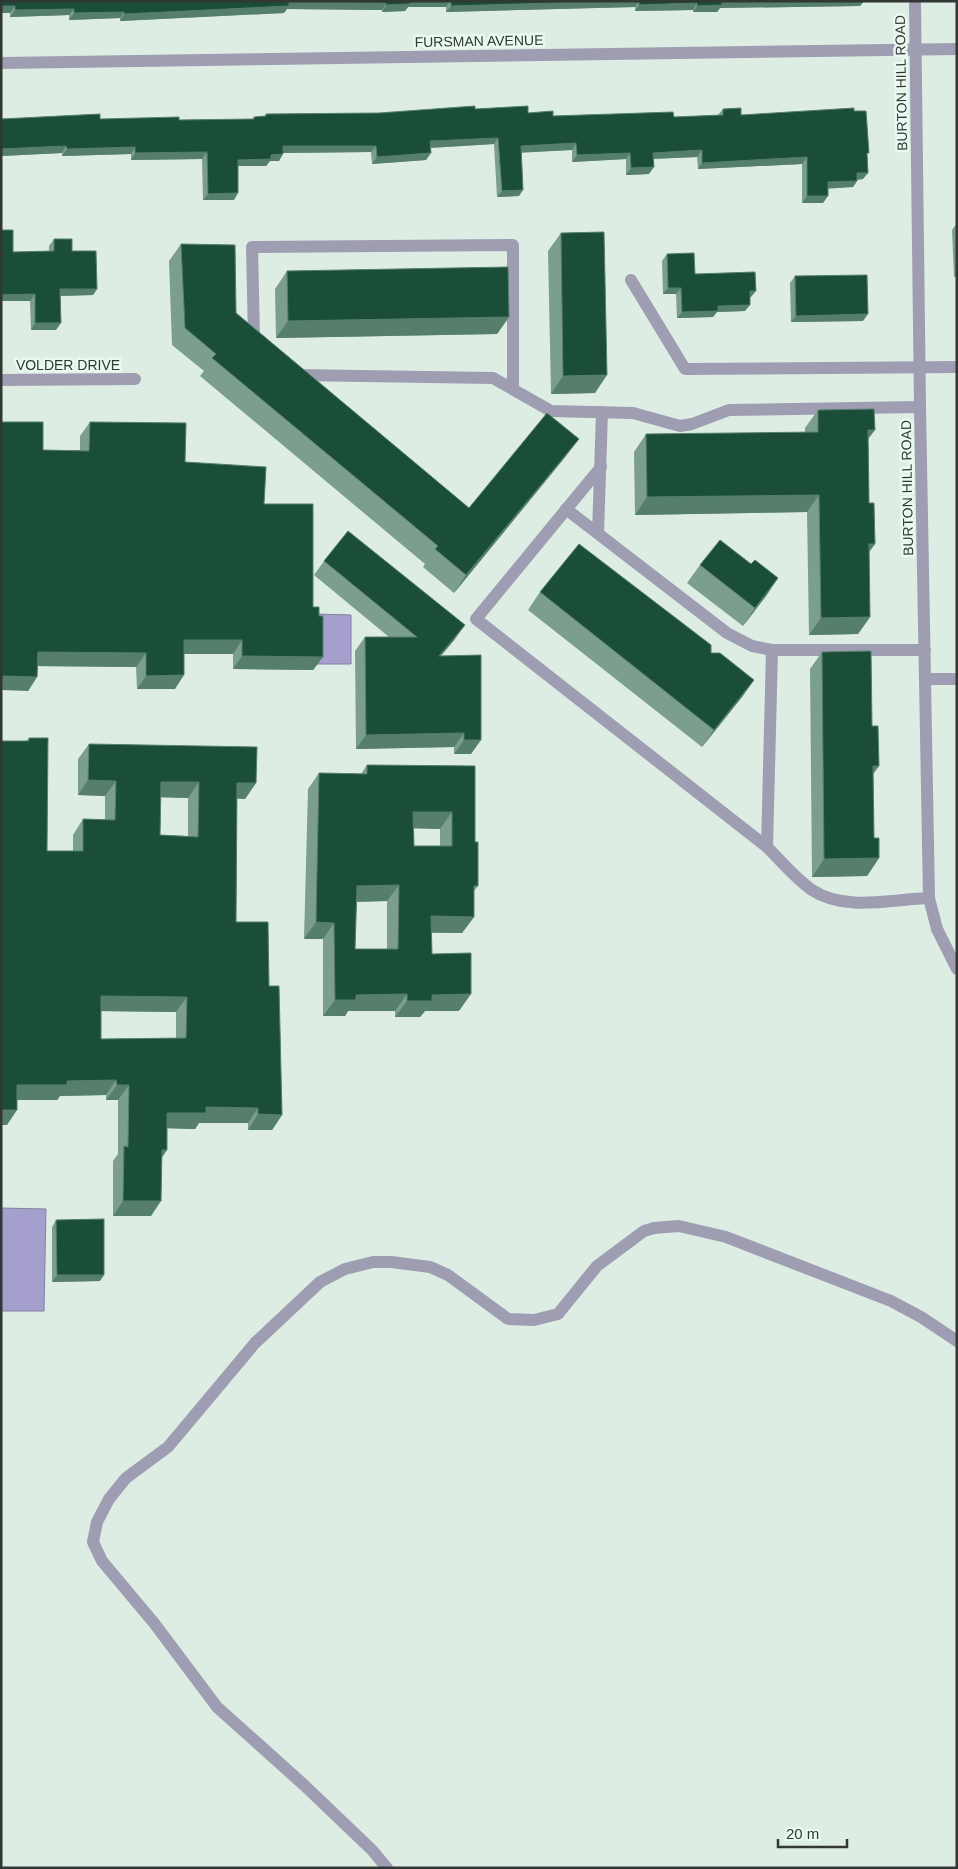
<svg xmlns="http://www.w3.org/2000/svg" width="958" height="1869" viewBox="0 0 958 1869" font-family="Helvetica,sans-serif">
<style>
.water{fill:#a59fce;stroke:#8280a0}
.lines{fill:none;stroke-linecap:round;stroke-linejoin:round}
.minor{stroke:#9f9db2;stroke-width:12}
.wall{fill:#7c9e8e;fill-rule:evenodd}
.shaded-wall{fill:#557e6c}
.building{fill:#1b4e38;stroke:#557e6c;fill-rule:evenodd}
.labels{text-anchor:middle;dominant-baseline:central;stroke-width:5;stroke-linejoin:round;paint-order:stroke}
.street-label{font-size:14px;fill:#313734;stroke:#eafaf1}
</style>
<rect width="100%" height="100%" fill="#ddede4"/>
<!-- water -->
<g class="water">
<polygon points="316,614 351,615 351,664 316,664"/>
<polygon points="1,1208 46,1209 44,1311 1,1311"/>
</g>
<g class="lines">
<!-- minor -->
<g class="minor">
<polyline points="915,1 920,407 929,898 937,929 957,969"/>
<polyline points="1,63 957,49"/>
<polyline points="631,280 685,369 957,367"/>
<polyline points="259,342 254,338 252,247 513,245 513,389"/>
<polyline points="296,375 493,378 551,411 633,413 680,426 692,424 729,410 920,407"/>
<polyline points="1,380 135,379"/>
<polyline points="601,467 476,619 767,847"/>
<polyline points="566,509 727,633 752,646 772,650 925,650"/>
<polyline points="598,533 602,412"/>
<path d="M 772,650 L 767,847 C 781,861 796,879 812,890 C 845,912 893,899 929,898"/>
<polyline points="925,679 957,679"/>
<polyline points="387,1868 372,1850 304,1785 217,1707 154,1623 102,1561 93,1542 97,1522 109,1499 126,1478 168,1447 255,1343 320,1282 345,1269 373,1262 391,1262 430,1267 448,1275 508,1319 534,1320 558,1314 597,1266 644,1231 654,1228 679,1226 726,1237 891,1301 921,1317 957,1341"/>
</g>
</g>
<!-- wall -->
<g class="wall">
<polygon points="1,1 864,1 860,6 720,8 717,12 693,12 693,10 635,11 635,7 446,12 446,7 408,7 405,11 382,12 382,10 287,9 284,13 120,21 120,18 69,20 69,15 10,17 10,13"/>
<polygon points="475,109 528,113 553,116 674,117 718,115 723,109 741,115 854,111 867,155 863,179 857,180 857,181 853,187 828,188 823,203 802,203 802,164 698,169 697,157 653,159 649,174 626,175 626,159 572,162 572,150 521,152 519,196 497,197 494,144 431,148 426,160 372,164 371,152 283,153 279,161 270,161 266,166 238,166 234,200 203,200 202,159 131,160 131,154 62,156 62,153 1,156 1,119 100,119 179,120 253,119 254,117 264,117 266,114 379,113"/>
<polygon points="957,223 957,277 954,277 952,230"/>
<polygon points="561,233 595,393 551,394 548,251"/>
<polygon points="54,239 72,251 97,289 93,295 60,296 56,330 31,330 30,301 13,252 49,251 49,246"/>
<polygon points="181,244 236,313 469,508 566,456 454,593 423,567 425,564 200,376 204,371 172,345 169,261"/>
<polygon points="667,254 695,274 751,297 750,297 745,311 717,312 713,317 677,318 676,294 663,294 662,261"/>
<polygon points="287,271 509,317 497,334 276,338 275,289"/>
<polygon points="795,276 863,321 791,322 790,283"/>
<polygon points="818,410 868,439 869,503 875,544 869,552 870,617 858,634 809,635 807,512 635,515 634,452 646,434 805,433 805,428"/>
<polygon points="90,422 185,462 264,504 313,607 319,616 323,657 313,670 233,669 233,654 184,654 175,689 137,689 136,667 38,666 37,677 28,691 43,450 80,450 80,436"/>
<polygon points="324,561 455,639 441,656 471,754 454,754 454,747 356,749 355,651 365,637 389,637 314,575"/>
<polygon points="751,564 778,578 766,596 743,626 687,583 700,565"/>
<polygon points="540,592 754,680 742,697 702,747 528,610"/>
<polygon points="822,652 872,726 874,838 879,858 867,876 812,877 810,669"/>
<path d="M 29,738 L 47,851 L 73,851 L 73,835 L 83,819 L 105,820 L 105,796 L 78,795 L 78,759 L 89,744 L 256,783 L 245,799 L 237,798 L 236,922 L 269,986 L 282,1115 L 272,1130 L 248,1130 L 248,1123 L 199,1123 L 195,1129 L 167,1128 L 151,1216 L 113,1216 L 113,1161 L 118,1154 L 118,1100 L 106,1100 L 106,1095 L 60,1096 L 57,1100 L 17,1100 L 7,1125 L 1,1125 L 1,741 L 26,741 ZM 161,797 L 188,798 L 188,836 L 160,835 ZM 101,1011 L 176,1012 L 176,1038 L 101,1039 Z"/>
<path d="M 367,765 L 475,766 L 475,842 L 478,886 L 474,891 L 474,917 L 462,933 L 431,933 L 432,954 L 459,1011 L 425,1011 L 420,1017 L 395,1017 L 395,1011 L 348,1011 L 345,1016 L 323,1016 L 323,939 L 304,939 L 308,789 L 319,773 L 361,774 ZM 414,828 L 440,829 L 440,846 L 414,846 ZM 387,901 L 387,949 L 355,949 L 356,902 Z"/>
<polygon points="56,1220 100,1281 52,1282 52,1227"/>
</g>
<!-- shaded-wall -->
<g class="shaded-wall">
<polygon points="410,1 450,1 446,7 408,7 405,11 382,12 386,5"/>
<polygon points="619,1 639,1 635,7 446,12 451,6"/>
<polygon points="763,1 864,1 860,6 720,8 717,12 693,12 697,6 722,2"/>
<polygon points="289,2 386,3 382,10 287,9 284,13 120,21 124,14"/>
<polygon points="697,3 693,10 635,11 639,5"/>
<polygon points="1,6 15,6 10,13 1,13"/>
<polygon points="74,9 69,15 10,17 15,10"/>
<polygon points="124,12 120,18 69,20 74,13"/>
<polygon points="498,138 494,144 426,148 430,141"/>
<polygon points="576,143 572,150 516,153 521,146"/>
<polygon points="66,146 62,153 1,156 1,149"/>
<polygon points="283,146 376,146 371,152 279,153"/>
<polygon points="135,147 131,154 62,156 67,149"/>
<polygon points="702,150 697,157 648,159 653,153"/>
<polygon points="207,152 202,159 131,160 135,153"/>
<polygon points="431,153 426,160 372,164 377,157"/>
<polygon points="630,153 626,159 572,162 577,155"/>
<polygon points="283,154 279,161 270,161 266,166 233,166 238,160 271,155"/>
<polygon points="807,157 802,164 698,169 702,163"/>
<polygon points="654,167 649,174 626,175 631,168"/>
<polygon points="857,173 868,173 863,179 852,180"/>
<polygon points="857,181 853,187 823,189 828,182"/>
<polygon points="523,190 519,196 497,197 502,191"/>
<polygon points="238,193 234,200 203,200 208,194"/>
<polygon points="807,196 828,196 823,203 802,203"/>
<polygon points="668,288 681,288 676,294 663,294"/>
<polygon points="60,289 97,289 93,295 55,296"/>
<polygon points="750,291 756,291 751,297 745,298"/>
<polygon points="35,294 30,301 1,301 1,295"/>
<polygon points="750,305 745,311 717,312 713,317 677,318 682,312 718,306"/>
<polygon points="868,314 863,321 791,322 796,316"/>
<polygon points="509,317 497,334 276,338 288,321"/>
<polygon points="35,323 61,323 56,330 31,330"/>
<polygon points="607,375 595,393 551,394 563,376"/>
<polygon points="868,430 875,430 862,447"/>
<polygon points="579,439 566,456 454,593 466,575"/>
<polygon points="819,495 807,512 635,515 647,497"/>
<polygon points="869,544 875,544 862,561"/>
<polygon points="778,578 766,596 743,626 755,608"/>
<polygon points="870,617 858,634 809,635 821,618"/>
<polygon points="465,625 455,639 429,670 439,656"/>
<polygon points="184,640 242,640 233,654 174,654"/>
<polygon points="38,652 146,653 136,667 28,666"/>
<polygon points="242,656 323,657 313,670 233,669"/>
<polygon points="184,675 175,689 137,689 146,676"/>
<polygon points="1,676 37,677 28,691 1,690"/>
<polygon points="754,680 742,697 702,747 714,730"/>
<polygon points="464,733 454,747 356,749 366,735"/>
<polygon points="464,740 481,740 471,754 454,754"/>
<polygon points="873,766 879,766 866,784"/>
<polygon points="88,780 116,781 105,796 78,795"/>
<polygon points="161,782 199,782 188,798 150,797"/>
<polygon points="237,783 256,783 245,799 226,798"/>
<polygon points="413,812 452,812 440,829 402,828"/>
<polygon points="879,858 867,876 812,877 824,859"/>
<polygon points="399,885 387,901 345,902 357,886"/>
<polygon points="431,916 474,917 462,933 420,932"/>
<polygon points="316,922 334,923 323,939 304,939"/>
<polygon points="407,994 395,1011 348,1011 345,1016 323,1016 335,1000 356,995"/>
<polygon points="471,994 459,1011 425,1011 420,1017 395,1017 407,1001 432,995"/>
<polygon points="101,996 187,997 176,1012 91,1011"/>
<polygon points="116,1080 106,1095 60,1096 57,1100 7,1100 17,1085 67,1081"/>
<polygon points="117,1085 129,1085 118,1100 106,1100"/>
<polygon points="206,1107 258,1108 248,1123 199,1123 195,1129 157,1128 167,1113"/>
<polygon points="1,1110 17,1110 7,1125 1,1125"/>
<polygon points="258,1114 282,1115 272,1130 248,1130"/>
<polygon points="162,1150 167,1150 157,1165"/>
<polygon points="123,1201 161,1201 151,1216 113,1216"/>
<polygon points="57,1275 104,1275 100,1281 52,1282"/>
</g>
<!-- building -->
<g class="building">
<polygon points="1,1 410,1 410,4 386,5 386,3 289,2 289,6 124,14 124,12 74,13 74,9 15,10 15,6 1,6"/>
<polygon points="451,1 619,1 451,6"/>
<polygon points="639,1 763,1 722,2 722,5 697,6 697,3 639,5"/>
<polygon points="475,106 475,109 528,106 528,113 553,111 553,116 673,112 674,117 723,115 723,109 741,108 741,115 854,108 854,111 866,111 869,153 867,153 868,173 857,173 857,181 828,182 828,196 807,196 807,157 702,163 702,150 653,153 654,167 631,168 630,153 577,155 576,143 521,146 523,190 502,191 498,138 430,141 431,153 377,157 376,146 283,146 283,154 271,155 271,159 238,160 238,193 208,194 207,152 135,153 135,147 67,149 66,146 1,149 1,119 100,114 100,119 179,117 179,120 254,119 254,117 266,116 266,114 379,113"/>
<polygon points="1,230 13,230 13,252 54,251 54,239 72,239 72,251 96,251 97,289 60,289 61,323 35,323 35,294 1,295"/>
<polygon points="604,232 607,375 563,376 561,233"/>
<polygon points="181,244 235,245 236,313 469,508 547,413 579,439 466,575 435,549 438,546 212,358 216,354 185,328"/>
<polygon points="694,253 695,274 755,272 756,291 750,291 750,305 718,306 718,311 682,312 681,288 668,288 667,254"/>
<polygon points="508,267 509,317 288,321 287,271"/>
<polygon points="867,275 868,314 796,316 795,276"/>
<polygon points="874,409 875,430 868,430 869,503 874,503 875,544 869,544 870,617 821,618 819,495 647,497 646,434 818,432 818,410"/>
<polygon points="1,422 43,422 43,450 89,451 90,422 186,423 185,462 266,467 264,504 313,504 313,607 319,607 319,616 323,616 323,657 242,656 242,640 184,640 184,675 146,676 146,653 38,652 37,677 1,676"/>
<polygon points="348,531 465,625 439,656 481,655 481,740 464,740 464,733 366,735 365,637 417,637 324,561"/>
<polygon points="720,540 751,564 755,560 778,578 755,608 700,565"/>
<polygon points="579,544 711,645 711,653 720,653 754,680 714,730 540,592"/>
<polygon points="871,651 872,726 878,726 879,766 873,766 874,838 879,838 879,858 824,859 822,652"/>
<path d="M 29,738 L 48,738 L 47,851 L 83,851 L 83,819 L 115,820 L 116,781 L 88,780 L 89,744 L 257,747 L 256,783 L 237,783 L 236,922 L 268,922 L 269,986 L 279,986 L 282,1115 L 258,1114 L 258,1108 L 206,1107 L 206,1113 L 167,1113 L 167,1150 L 162,1150 L 161,1201 L 123,1201 L 124,1146 L 128,1147 L 129,1085 L 117,1085 L 116,1080 L 67,1081 L 67,1085 L 17,1085 L 17,1110 L 1,1110 L 1,741 L 29,741 ZM 161,782 L 199,782 L 198,837 L 160,835 ZM 101,996 L 187,997 L 186,1038 L 101,1039 Z"/>
<path d="M 367,765 L 475,766 L 475,842 L 478,842 L 478,886 L 474,886 L 474,917 L 431,916 L 432,954 L 471,953 L 471,994 L 432,995 L 432,1001 L 407,1001 L 407,994 L 356,995 L 356,1000 L 335,1000 L 334,923 L 316,922 L 319,773 L 367,774 ZM 413,812 L 452,812 L 452,846 L 414,846 ZM 399,885 L 398,949 L 355,949 L 357,886 Z"/>
<polygon points="104,1219 104,1275 57,1275 56,1220"/>
</g>
<g class="labels">
<!-- street labels -->
<g class="street-label">
<text transform="translate(479 41) rotate(-1)">FURSMAN AVENUE</text>
<text transform="translate(901 83) rotate(-91)">BURTON HILL ROAD</text>
<text x="68" y="365">VOLDER DRIVE</text>
<text transform="translate(907 488) rotate(-91)">BURTON HILL ROAD</text>
</g>
</g>
<!-- border -->
<rect width="958" height="1869" fill="none" stroke="#313734" stroke-width="5"/>
<!-- scale -->
<path d="M778 1839v8h69v-8" fill="none" stroke="#313734" stroke-width="2.5"/>
<text x="786" y="1839" font-size="15" fill="#313734" stroke="#eafaf1" stroke-width="4" paint-order="stroke">20 m</text>
</svg>
